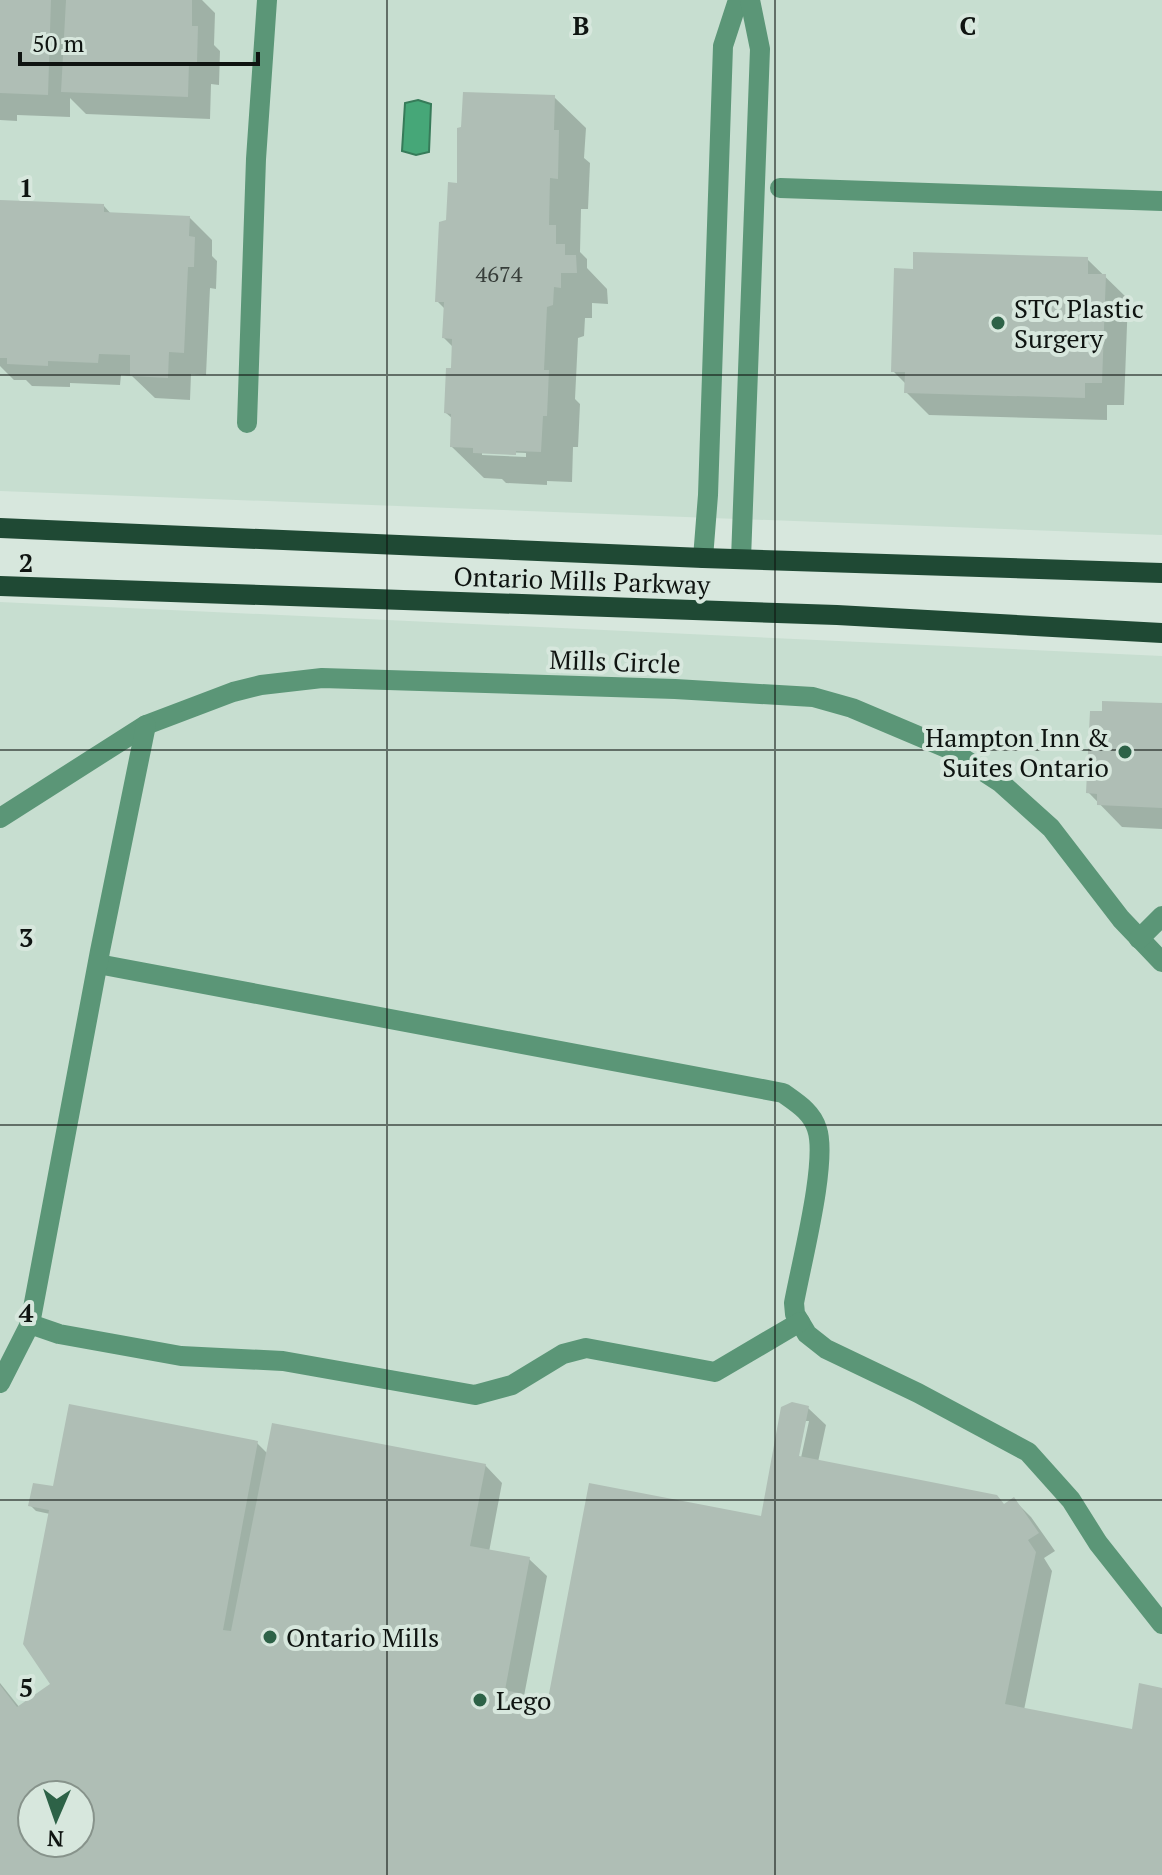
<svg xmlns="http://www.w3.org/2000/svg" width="1162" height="1875" viewBox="0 0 1162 1875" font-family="'PT Serif',serif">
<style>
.built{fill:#c7ded0;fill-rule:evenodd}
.water{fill:#46a778;stroke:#367b59;stroke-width:2}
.shadow{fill:#0003;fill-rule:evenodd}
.building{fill:#afbeb5;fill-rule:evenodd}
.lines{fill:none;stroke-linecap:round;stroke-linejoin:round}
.minor{stroke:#5b9677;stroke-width:20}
.major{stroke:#1f4934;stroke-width:20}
.grid{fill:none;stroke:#0f1411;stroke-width:2;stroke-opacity:0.55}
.poi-dot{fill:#2d6247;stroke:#d7e7dd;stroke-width:3}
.labels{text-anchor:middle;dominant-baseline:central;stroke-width:8;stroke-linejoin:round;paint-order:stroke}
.number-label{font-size:22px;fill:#373e3a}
.poi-label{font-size:26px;fill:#0f1411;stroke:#d7e7dd;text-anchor:start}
.street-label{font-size:26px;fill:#0f1411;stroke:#d7e7dd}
.grid-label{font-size:26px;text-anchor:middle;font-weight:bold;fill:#0f1411;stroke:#d7e7dd;stroke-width:8;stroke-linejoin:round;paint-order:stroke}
</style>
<rect width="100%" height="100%" fill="#d7e7dd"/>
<!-- built -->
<g class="built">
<polygon points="0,0 1162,0 1162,535 0,491"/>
<path d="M 0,602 L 1162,656 L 1162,1875 L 0,1875 ZM 32,1795 L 80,1795 L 80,1843 L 32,1843 Z"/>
</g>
<!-- water -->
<polygon class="water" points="418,100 431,104 429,152 416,155 402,151 405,103"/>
<!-- shadow -->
<g class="shadow">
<polygon points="0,0 202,0 215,13 214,45 220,51 219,85 211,84 210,119 86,114 70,98 70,117 17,115 17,121 0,120"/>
<path d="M 554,97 L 586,128 L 584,158 L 590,163 L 588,209 L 581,209 L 580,252 L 587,259 L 587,268 L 607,289 L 608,304 L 592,303 L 592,318 L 585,318 L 584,336 L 578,338 L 575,399 L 580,404 L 578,447 L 573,447 L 572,482 L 547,481 L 547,485 L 506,483 L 502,479 L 484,478 L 452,447 L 453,419 L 446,413 L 454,348 L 444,338 L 445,309 L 437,301 L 448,221 L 459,185 ZM 482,451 L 526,453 L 526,457 L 482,455 Z"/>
<polygon points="0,202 104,206 112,215 190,218 212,240 212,256 217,261 216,289 210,288 206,375 191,374 190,400 155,398 132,376 121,375 120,385 70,383 70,387 32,386 26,380 14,380 0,366"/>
<polygon points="1087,259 1128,299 1124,405 1107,405 1107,420 929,415 906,392 907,385 893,371"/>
<polygon points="1162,705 1162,829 1122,827 1088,792"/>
<path d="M 808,1408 L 826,1425 L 818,1462 L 1006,1506 L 1014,1500 L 1031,1517 L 1055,1551 L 1044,1558 L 1052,1571 L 1024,1710 L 1133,1731 L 1162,1690 L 1162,1875 L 0,1875 L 0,1683 L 20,1708 L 53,1685 L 50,1514 L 36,1511 L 31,1506 L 55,1489 L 257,1443 L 268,1454 L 485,1465 L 502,1483 L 489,1552 L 529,1559 L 547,1576 L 524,1696 L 549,1701 L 762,1518 ZM 804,1421 L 809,1421 L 799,1467 L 795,1466 ZM 32,1795 L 80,1795 L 80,1843 L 32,1843 Z"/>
</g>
<!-- building -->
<g class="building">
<polygon points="0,0 51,0 48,95 0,93"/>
<polygon points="66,0 192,0 192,26 198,26 197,63 189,62 188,97 61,92"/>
<polygon points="463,92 555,95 554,130 559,130 558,179 550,178 549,225 556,225 556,244 565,244 565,255 576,255 577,273 561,273 561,288 554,287 553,305 547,307 544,370 549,370 547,416 543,416 541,452 516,451 516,455 473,453 473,448 450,447 451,414 444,413 446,368 451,368 452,339 442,338 444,302 435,302 439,222 446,220 448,182 457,183 457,128 461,127"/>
<polygon points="0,200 104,204 104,212 190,216 189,236 195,237 194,267 188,267 184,353 169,352 168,378 130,376 130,355 99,354 98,363 48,361 48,366 7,364 7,358 0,358"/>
<polygon points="913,252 1088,257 1088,274 1106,274 1102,383 1085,383 1085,398 904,393 905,372 891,372 894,268 913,269"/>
<polygon points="1102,701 1162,703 1162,808 1097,805 1097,794 1086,793 1090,711 1102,711"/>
<path d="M 792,1402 L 809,1406 L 799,1456 L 997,1495 L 1004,1504 L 1014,1497 L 1039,1533 L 1028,1540 L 1036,1552 L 1005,1704 L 1132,1729 L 1139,1683 L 1162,1688 L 1162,1875 L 0,1875 L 0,1685 L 17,1707 L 50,1684 L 23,1644 L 49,1510 L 28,1506 L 33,1483 L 53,1486 L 69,1404 L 258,1441 L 223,1630 L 231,1631 L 272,1423 L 486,1464 L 470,1546 L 530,1557 L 505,1690 L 548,1699 L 589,1483 L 761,1516 L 781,1407 ZM 32,1795 L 80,1795 L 80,1843 L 32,1843 Z"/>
</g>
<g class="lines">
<!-- minor -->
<g class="minor">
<polyline points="780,188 1162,201"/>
<polyline points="247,423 256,159 267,0"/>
<polyline points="703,558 708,495 723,46 738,0"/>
<polyline points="741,559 760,49 750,0"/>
<polyline points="0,818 146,725 233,692 261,685 322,678 675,689 813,697 852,708 949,749 1001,783 1051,828 1121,919 1162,962"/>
<polyline points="1139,939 1162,916"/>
<path d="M 98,964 L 783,1093 C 797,1103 812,1112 817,1129 C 828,1161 801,1264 794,1303 L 795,1314 L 807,1334 L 826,1349 L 918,1393 L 1028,1452 L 1071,1500 L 1098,1543 L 1162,1624"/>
<polyline points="30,1324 59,1334 181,1356 283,1361 475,1395 512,1385 563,1354 586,1348 715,1372 800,1322"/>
<polyline points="0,1383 30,1324 100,951 146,725"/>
</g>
<!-- major -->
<g class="major">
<polyline points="0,528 703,558 1162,573"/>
<polyline points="0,586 837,615 1162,633"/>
</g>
</g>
<!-- grid -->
<path class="grid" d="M 387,0 L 387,1875M 775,0 L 775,1875M 0,375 L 1162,375M 0,750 L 1162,750M 0,1125 L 1162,1125M 0,1500 L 1162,1500"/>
<!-- markers -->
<g class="poi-dot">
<circle cx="998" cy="323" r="8"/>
<circle cx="1125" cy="752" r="8"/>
<circle cx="270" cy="1637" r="8"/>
<circle cx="480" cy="1700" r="8"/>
</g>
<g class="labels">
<!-- number labels -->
<g class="number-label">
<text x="499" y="273">4674</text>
</g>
<!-- poi labels -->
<g class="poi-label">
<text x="1014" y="308">STC Plastic<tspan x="1014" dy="30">Surgery</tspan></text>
<text x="1109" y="737" text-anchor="end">Hampton Inn &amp;<tspan x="1109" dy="30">Suites Ontario</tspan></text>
<text x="286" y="1637">Ontario Mills</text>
<text x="496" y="1700">Lego</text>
</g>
<!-- street labels -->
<g class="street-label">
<text transform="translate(582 580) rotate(2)">Ontario Mills Parkway</text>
<text transform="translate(615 661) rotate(2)">Mills Circle</text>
</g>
</g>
<g class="grid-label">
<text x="581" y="35">B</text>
<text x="968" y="35">C</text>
<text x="26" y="197">1</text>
<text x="26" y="572">2</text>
<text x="26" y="947">3</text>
<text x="26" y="1322">4</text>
<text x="26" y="1697">5</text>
</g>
<!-- north arrow -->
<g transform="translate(56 1819) rotate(182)"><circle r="38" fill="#d7e7dd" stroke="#87938b" stroke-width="2"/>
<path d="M0-6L14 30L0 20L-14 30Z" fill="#2d6247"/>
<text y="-12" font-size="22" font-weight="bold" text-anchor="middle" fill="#0f1411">N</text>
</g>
<!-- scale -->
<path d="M20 52v12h238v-12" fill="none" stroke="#0f1411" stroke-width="4"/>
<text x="32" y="52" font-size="24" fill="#0f1411" stroke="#d7e7dd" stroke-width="6" paint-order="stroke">50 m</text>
</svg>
